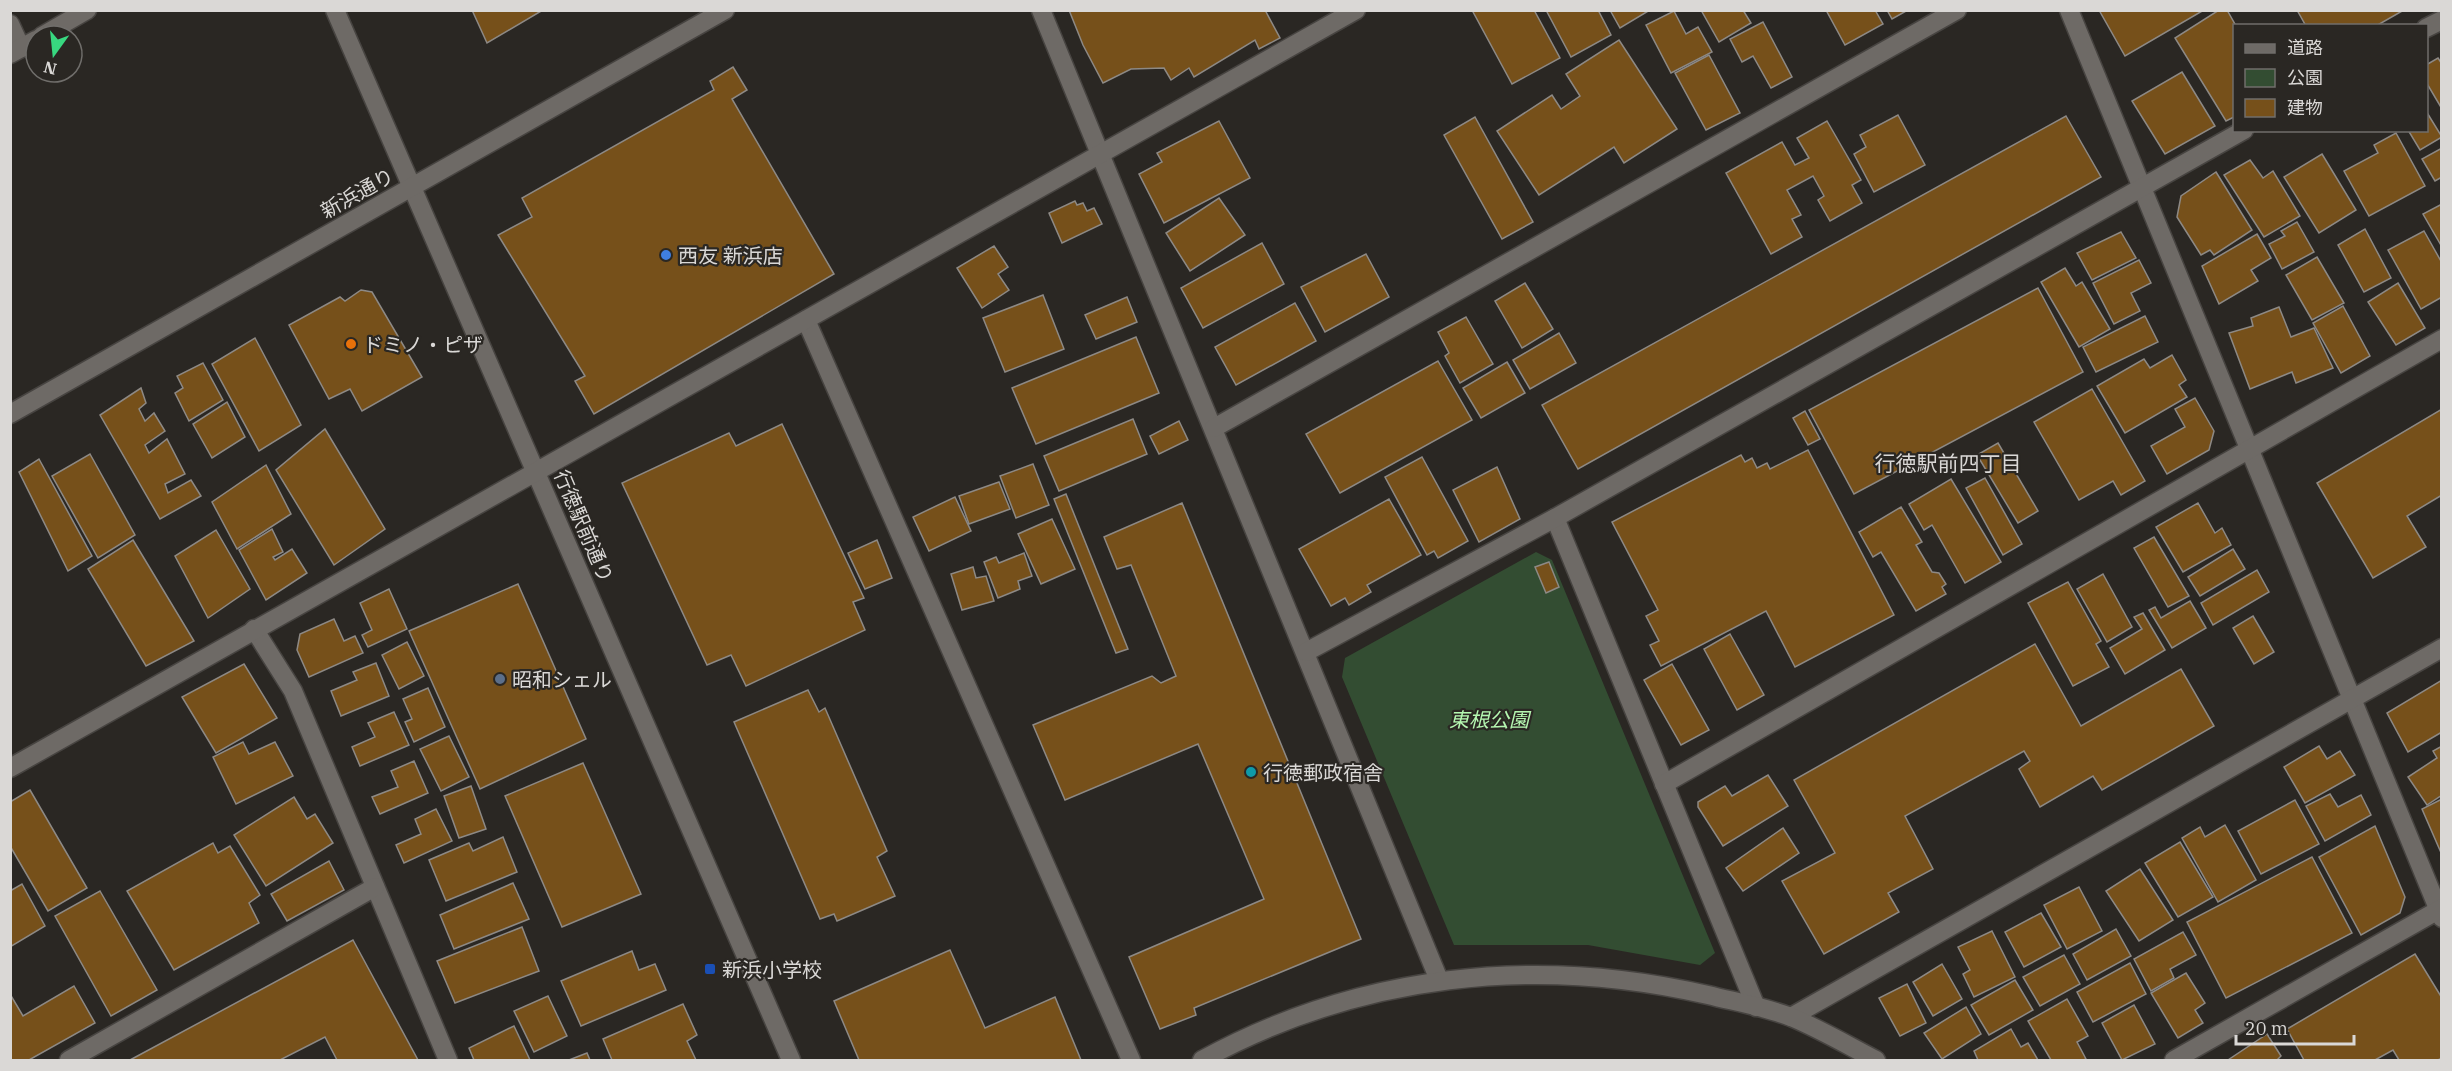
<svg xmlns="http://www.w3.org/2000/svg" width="2452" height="1071" viewBox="0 0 2452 1071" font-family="'IBM Plex Serif','Noto Sans JP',serif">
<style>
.green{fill:#334d32}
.building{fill:#76501a;stroke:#8d8985;stroke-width:1.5}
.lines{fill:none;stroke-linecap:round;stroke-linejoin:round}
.minor-casing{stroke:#474441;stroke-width:21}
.minor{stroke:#6e6a66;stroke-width:18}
.shop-dot{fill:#3f7fe0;stroke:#2a2723;stroke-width:2}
.food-dot{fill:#e8710a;stroke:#2a2723;stroke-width:2}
.service-dot{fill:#5c6f8a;stroke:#2a2723;stroke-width:2}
.culture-dot{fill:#0f9aa8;stroke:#2a2723;stroke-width:2}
.transit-dot{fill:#1a4fb4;stroke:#2a2723;stroke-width:2}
.labels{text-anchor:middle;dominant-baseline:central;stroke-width:4.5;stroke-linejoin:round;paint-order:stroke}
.street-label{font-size:20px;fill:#dad8d6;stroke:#2a2723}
.poi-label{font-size:20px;fill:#dad8d6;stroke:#2a2723;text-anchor:start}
.park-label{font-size:20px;font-style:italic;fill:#b5f7b1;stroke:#2a2723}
.neighbourhood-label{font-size:21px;fill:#dad8d6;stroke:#2a2723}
</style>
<rect width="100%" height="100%" fill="#2a2723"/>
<!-- green -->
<polygon class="green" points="1536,552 1552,560 1715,953 1700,965 1588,945 1454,945 1342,677 1345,658"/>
<!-- building -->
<g class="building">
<polygon points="472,10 543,10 487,43"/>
<polygon points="1069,10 1265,10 1280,38 1259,49 1255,40 1194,77 1189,68 1171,80 1164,68 1131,69 1103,83 1083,45"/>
<polygon points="1472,10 1534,10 1560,58 1512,84"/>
<polygon points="1546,10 1598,10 1611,35 1571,57"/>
<polygon points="1610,10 1650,10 1620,28"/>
<polygon points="1701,10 1743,10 1751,23 1719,42"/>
<polygon points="1826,10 1875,10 1883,24 1845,45"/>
<polygon points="1887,10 1908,10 1892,19"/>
<polygon points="2099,10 2204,10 2125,56"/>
<polygon points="2219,10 2227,10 2236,26 2234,117 2226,121 2175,38"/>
<polygon points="2297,10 2404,10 2376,26 2306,26"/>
<polygon points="1674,11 1686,34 1698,27 1712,52 1671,73 1646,25"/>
<polygon points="1763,22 1792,77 1771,88 1753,56 1742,62 1730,39"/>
<polygon points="1619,40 1677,129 1624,163 1614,147 1539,195 1497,131 1552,95 1561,109 1580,96 1566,74"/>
<polygon points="1709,55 1740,113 1706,130 1675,73"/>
<polygon points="2438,58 2442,64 2442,109 2426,82 2426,65"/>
<polygon points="733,67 747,90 732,99 834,274 594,414 575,381 585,376 498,235 532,217 522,198 714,90 710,81"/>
<polygon points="2182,72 2215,126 2165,154 2132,101"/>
<polygon points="2426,111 2442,137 2420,150 2408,130 2426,130"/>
<polygon points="1898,115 1925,165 1874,192 1854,154 1866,147 1860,135"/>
<polygon points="2066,116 2101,177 1578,469 1542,405"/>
<polygon points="1475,117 1533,222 1502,239 1444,135"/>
<polygon points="1219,121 1250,178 1164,223 1139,174 1162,162 1157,153"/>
<polygon points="1827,121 1861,180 1852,185 1862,203 1830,221 1818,200 1824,196 1813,176 1787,190 1801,215 1792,219 1802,237 1771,254 1726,173 1782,142 1795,165 1809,158 1797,138"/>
<polygon points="2396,133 2425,186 2369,216 2344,171 2378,153 2374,145"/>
<polygon points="2442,148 2442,177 2435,181 2422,159"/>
<polygon points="2322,154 2356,210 2319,233 2284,177"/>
<polygon points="2250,160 2263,178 2273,171 2300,216 2264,237 2224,175"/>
<polygon points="2216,172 2252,230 2214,255 2210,250 2201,255 2177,217 2181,196"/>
<polygon points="1219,198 1245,235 1190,271 1166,233"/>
<polygon points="1075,201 1077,205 1083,203 1087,211 1094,208 1102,224 1062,243 1049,213"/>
<polygon points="2442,204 2442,247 2423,214"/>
<polygon points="2297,222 2314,252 2282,269 2269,244 2285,236 2281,231"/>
<polygon points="2365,229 2391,278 2364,292 2338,245"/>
<polygon points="2424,231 2442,263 2442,297 2421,309 2388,250"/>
<polygon points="2121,232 2136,258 2092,280 2077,253"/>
<polygon points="2257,234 2271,258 2251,270 2258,281 2219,304 2202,266"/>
<polygon points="1262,243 1284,284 1203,328 1181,288"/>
<polygon points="994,246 1008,267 998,274 1009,290 982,308 957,268"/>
<polygon points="1366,254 1389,297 1325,332 1301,287"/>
<polygon points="2317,257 2344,303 2312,320 2286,275"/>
<polygon points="2139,260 2151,283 2131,293 2140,311 2114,324 2093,283"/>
<polygon points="2065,268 2076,286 2082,282 2110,329 2079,347 2041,282"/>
<polygon points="1525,283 1553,329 1522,348 1495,301"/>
<polygon points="2398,283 2425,328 2396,345 2368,302"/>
<polygon points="2038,288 2083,372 1854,494 1809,410"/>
<polygon points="361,290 372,292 422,377 362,411 350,389 329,399 289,325 340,297 345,301"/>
<polygon points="1043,295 1064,349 1005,372 983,318"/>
<polygon points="1127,297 1137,322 1096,339 1085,315"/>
<polygon points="1295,303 1316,341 1236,385 1215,347"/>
<polygon points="2343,306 2370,356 2341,373 2313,323"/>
<polygon points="2279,307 2291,337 2314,328 2333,368 2296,383 2292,372 2250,389 2229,333 2253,326 2251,318"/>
<polygon points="2145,316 2158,342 2096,372 2083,347"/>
<polygon points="1466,317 1493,364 1460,383 1445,356 1449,353 1438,332"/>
<polygon points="1559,333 1576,363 1530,389 1513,360"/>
<polygon points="1136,337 1159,393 1036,444 1012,388"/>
<polygon points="255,338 301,425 259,451 212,364"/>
<polygon points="2172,355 2186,380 2179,385 2187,397 2125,433 2097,386 2144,359 2150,368"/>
<polygon points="1438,361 1472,420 1340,493 1306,434"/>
<polygon points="1507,362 1525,393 1481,418 1463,388"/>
<polygon points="203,363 223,400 189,421 175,393 183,388 177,376"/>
<polygon points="141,388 146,403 139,409 145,421 154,413 165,431 145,445 149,453 167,439 185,474 165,484 168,493 191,480 201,496 160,519 100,415"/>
<polygon points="2092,389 2145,481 2121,495 2113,481 2079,500 2034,422"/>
<polygon points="2195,398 2214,431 2209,450 2167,474 2151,446 2185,427 2175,409"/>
<polygon points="227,402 245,437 212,458 193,424"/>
<polygon points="2442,409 2442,495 2407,516 2426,547 2373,578 2317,483"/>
<polygon points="1805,411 1820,439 1808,445 1793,418"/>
<polygon points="1133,419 1147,454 1059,491 1044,456"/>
<polygon points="1179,421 1188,440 1159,454 1150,436"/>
<polygon points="782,424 864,598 853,602 865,630 746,686 731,655 707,665 622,483 729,433 736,446"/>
<polygon points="325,429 385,529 334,565 276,470"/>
<polygon points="1998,443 2038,511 2018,523 1977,455"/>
<polygon points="1808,450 1894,615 1795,667 1766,611 1661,666 1650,645 1659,641 1646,616 1658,610 1612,522 1741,455 1745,462 1752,458 1757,468 1767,463 1770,469"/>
<polygon points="90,454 135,535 98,558 52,476"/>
<polygon points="1422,457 1468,541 1438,558 1434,551 1427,555 1385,477"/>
<polygon points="39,459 92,556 68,571 19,472"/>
<polygon points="1033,464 1049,505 1016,518 1000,476"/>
<polygon points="266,465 291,514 237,549 212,502"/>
<polygon points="1497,467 1520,519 1479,542 1453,490"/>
<polygon points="1985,478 2022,544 2003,555 1966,488"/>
<polygon points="1951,479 2001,562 1965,583 1932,525 1924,530 1909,504"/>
<polygon points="999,482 1010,509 969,524 959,496"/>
<polygon points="1066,494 1128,649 1116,653 1054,499"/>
<polygon points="955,497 971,531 929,551 913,517"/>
<polygon points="1389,499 1421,555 1367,585 1371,592 1349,605 1345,598 1331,606 1299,549"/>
<polygon points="1182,503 1361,939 1194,1008 1196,1015 1160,1029 1129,957 1264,899 1198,744 1065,800 1033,725 1152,676 1161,683 1176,676 1131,565 1117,569 1104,537"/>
<polygon points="2198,503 2215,533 2222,528 2231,545 2183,572 2156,527"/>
<polygon points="1901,507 1922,542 1916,545 1932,572 1939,573 1946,584 1942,587 1946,594 1916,611 1881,552 1873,557 1859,532"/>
<polygon points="1052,519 1075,569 1041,584 1018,534"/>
<polygon points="272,529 283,552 273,557 275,560 292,549 307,573 266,600 239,550"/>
<polygon points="216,530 250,589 208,618 175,556"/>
<polygon points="2154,537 2189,596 2168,607 2134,548"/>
<polygon points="133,540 194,641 146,666 88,569"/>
<polygon points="877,540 892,578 865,589 848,553"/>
<polygon points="2233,549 2245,569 2200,596 2188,577"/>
<polygon points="1024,553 1032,576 1018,581 1020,589 998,598 984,562 996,557 999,563"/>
<polygon points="1549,562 1559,587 1546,593 1535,567"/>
<polygon points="973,567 976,578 986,576 994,601 962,610 951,574"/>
<polygon points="2257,570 2269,592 2213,625 2201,603"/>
<polygon points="2103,574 2132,627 2107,642 2077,589"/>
<polygon points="2068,582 2101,641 2096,644 2109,667 2073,686 2028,603"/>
<polygon points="518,584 586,739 480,789 409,631"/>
<polygon points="389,589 407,629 368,647 362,635 372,630 360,603"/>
<polygon points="2190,601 2206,628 2172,648 2149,610 2155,607 2161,618"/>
<polygon points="2143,613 2165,650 2125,674 2110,648 2142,629 2134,617"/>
<polygon points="2253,616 2274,652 2254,664 2233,628"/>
<polygon points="334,619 344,641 355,636 363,653 309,677 297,650 300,634"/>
<polygon points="1730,634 1764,695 1737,710 1704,649"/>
<polygon points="407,642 424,676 399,689 382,655"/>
<polygon points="2035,644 2081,726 2181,669 2214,726 2102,790 2093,776 2040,807 2019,769 2030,761 2024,751 1905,816 1933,869 1888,893 1899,912 1824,954 1782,881 1835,853 1794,780"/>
<polygon points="376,663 389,696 341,716 331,691 357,680 353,672"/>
<polygon points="244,664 277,718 216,753 182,697"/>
<polygon points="1672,664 1709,730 1681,745 1644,680"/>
<polygon points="2442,680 2442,732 2408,752 2387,713"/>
<polygon points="428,688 445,727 414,742 405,722 412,719 403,699"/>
<polygon points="808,690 819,712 825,708 887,851 877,857 895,896 837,921 834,914 820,919 734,722"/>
<polygon points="394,712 409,745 360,766 352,747 375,737 368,723"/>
<polygon points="449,736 469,777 441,791 420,749"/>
<polygon points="243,742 249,754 275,742 293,776 236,804 213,757"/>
<polygon points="2319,746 2327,759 2340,751 2355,775 2305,803 2284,767"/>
<polygon points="2442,746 2442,795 2427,805 2408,777 2437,758 2433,751"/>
<polygon points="414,761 428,793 380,814 372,797 398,787 391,771"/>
<polygon points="583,763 641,894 562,927 505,796"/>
<polygon points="1768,775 1788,806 1723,846 1698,807 1698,802 1725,786 1732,796"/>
<polygon points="471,786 486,829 459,838 444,796"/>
<polygon points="30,790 87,888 48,911 10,846 10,802"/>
<polygon points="2330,794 2338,807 2361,795 2371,815 2325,841 2306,806"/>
<polygon points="294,797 307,819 315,814 333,843 266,886 234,835"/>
<polygon points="2442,799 2442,855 2422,809"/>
<polygon points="2295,800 2319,844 2261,874 2238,831"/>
<polygon points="436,809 452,841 404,863 396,845 421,834 415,819"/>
<polygon points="2225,825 2256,880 2218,902 2182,838 2200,827 2205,837"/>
<polygon points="2375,826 2405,897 2400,913 2361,935 2319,857"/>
<polygon points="1783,828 1799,853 1743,891 1726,868"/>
<polygon points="503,837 517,872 446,901 429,860 469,843 473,851"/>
<polygon points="2180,842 2213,897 2178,917 2145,863"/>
<polygon points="213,843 218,853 230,846 260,895 249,903 259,923 174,970 127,891"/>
<polygon points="2312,857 2352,933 2226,998 2187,922"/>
<polygon points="329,861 344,890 287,921 271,894"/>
<polygon points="2140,869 2173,920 2139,941 2106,891"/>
<polygon points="513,883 529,919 454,949 440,915"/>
<polygon points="22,884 45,926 10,947 10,891"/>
<polygon points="2079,887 2102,931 2067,949 2044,905"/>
<polygon points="100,891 157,990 111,1016 55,916"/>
<polygon points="2041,913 2061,947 2024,967 2005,932"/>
<polygon points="522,927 539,971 455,1003 437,961"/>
<polygon points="2116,929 2131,956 2087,980 2073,954"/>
<polygon points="1992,931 2015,977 1974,997 1963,974 1970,970 1958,947"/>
<polygon points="2183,932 2196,955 2170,969 2174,978 2151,991 2134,959"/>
<polygon points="353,940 418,1060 337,1060 325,1037 280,1060 130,1060"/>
<polygon points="950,950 985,1028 1055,997 1081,1060 859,1060 834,1001"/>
<polygon points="632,951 639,970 655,964 666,990 581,1026 561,981"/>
<polygon points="2415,954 2442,998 2442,1058 2438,1060 2399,1060 2393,1050 2375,1060 2304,1060 2287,1029"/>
<polygon points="2064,955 2080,984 2040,1006 2023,977"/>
<polygon points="2130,963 2146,994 2093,1022 2077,992"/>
<polygon points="1942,964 1962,999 1933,1016 1913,982"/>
<polygon points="2186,973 2205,1003 2195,1010 2203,1023 2178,1038 2151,993"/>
<polygon points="2015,980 2033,1010 1989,1035 1971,1005"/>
<polygon points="1907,984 1926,1023 1900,1036 1879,998"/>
<polygon points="74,986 95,1023 29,1060 10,1060 10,994 23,1016"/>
<polygon points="548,996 567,1036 534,1052 514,1011"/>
<polygon points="2067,999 2088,1036 2077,1042 2086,1059 2083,1060 2051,1060 2028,1021"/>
<polygon points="683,1004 697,1035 687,1041 696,1060 612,1060 603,1039"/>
<polygon points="2134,1005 2155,1044 2122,1060 2102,1023"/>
<polygon points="1966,1007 1981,1034 1942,1059 1924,1033"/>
<polygon points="514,1026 530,1060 474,1060 469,1048"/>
<polygon points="2011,1029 2021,1047 2028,1043 2038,1060 1978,1060 1974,1051"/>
<polygon points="2267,1034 2281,1056 2277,1060 2228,1060"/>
<polygon points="587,1053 590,1060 569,1060"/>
</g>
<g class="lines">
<defs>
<g id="minor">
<polyline points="335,10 791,1060"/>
<polyline points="1041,10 1439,980"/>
<polyline points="2069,10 2442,918"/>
<polyline points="10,24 21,48"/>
<polyline points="2426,28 2442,20"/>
<polyline points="42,36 87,10"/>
<polyline points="10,54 36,40"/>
<polyline points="806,320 1131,1060"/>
<polyline points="10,414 725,10"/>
<polyline points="1214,428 1957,10"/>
<polyline points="1555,518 1756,1007"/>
<polyline points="254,629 293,691 448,1060"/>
<polyline points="1306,652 1555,518 2244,130"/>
<polyline points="10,768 1356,10"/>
<polyline points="1664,784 2442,339"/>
<polyline points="1791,1017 2442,648"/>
<polyline points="69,1060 375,887"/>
<path d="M 1202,1060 C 1359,974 1535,955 1708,995 C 1736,1002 1765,1007 1791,1017 C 1820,1029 1849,1046 1876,1060"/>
<polyline points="2174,1060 2442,908"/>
</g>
</defs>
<!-- minor casing -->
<use href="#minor" class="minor-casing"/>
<!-- minor -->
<use href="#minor" class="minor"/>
</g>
<!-- markers -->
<circle class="shop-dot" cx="666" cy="255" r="6"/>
<circle class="food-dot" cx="351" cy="344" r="6"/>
<circle class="service-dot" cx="500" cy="679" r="6"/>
<circle class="culture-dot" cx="1251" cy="772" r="6"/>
<rect class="transit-dot" x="704" y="963" width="12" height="12" rx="3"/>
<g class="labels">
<!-- street labels -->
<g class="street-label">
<text transform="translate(357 193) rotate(-29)">新浜通り</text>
<text transform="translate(584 526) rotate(67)">行徳駅前通り</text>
</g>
<!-- poi labels -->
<g class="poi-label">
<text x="678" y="255">西友 新浜店</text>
<text x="363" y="344">ドミノ・ピザ</text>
<text x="512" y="679">昭和シェル</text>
<text x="1263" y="772">行徳郵政宿舎</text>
<text x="722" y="969">新浜小学校</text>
</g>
<!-- park labels -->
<g class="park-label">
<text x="1489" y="719">東根公園</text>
</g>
<!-- neighbourhood labels -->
<g class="neighbourhood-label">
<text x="1948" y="463">行徳駅前四丁目</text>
</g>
</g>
<!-- border -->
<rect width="2452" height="1071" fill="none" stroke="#dad8d6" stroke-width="24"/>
<!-- legend -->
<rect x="2233" y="24" width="195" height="108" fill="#2a2723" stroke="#706e6b" stroke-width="1.5"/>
<rect x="2245" y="44" width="30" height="9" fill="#6e6a66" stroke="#706e6b" stroke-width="1.5"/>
<text x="2287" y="54" font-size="18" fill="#dad8d6">道路</text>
<rect x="2245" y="69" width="30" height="18" fill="#334d32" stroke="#706e6b" stroke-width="1.5"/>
<text x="2287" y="84" font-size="18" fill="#dad8d6">公園</text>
<rect x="2245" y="99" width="30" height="18" fill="#76501a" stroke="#706e6b" stroke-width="1.5"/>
<text x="2287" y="114" font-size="18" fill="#dad8d6">建物</text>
<!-- north arrow -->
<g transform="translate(54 54) rotate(195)"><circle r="28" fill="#2a2723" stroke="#706e6b" stroke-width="1.5"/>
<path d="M0-4.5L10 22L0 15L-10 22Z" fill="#38d880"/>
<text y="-9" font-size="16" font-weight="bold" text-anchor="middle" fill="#dad8d6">N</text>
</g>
<!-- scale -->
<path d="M2236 1035v9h118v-9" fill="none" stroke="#dad8d6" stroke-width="3"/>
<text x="2245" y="1035" font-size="18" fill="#dad8d6" stroke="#2a2723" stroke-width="4.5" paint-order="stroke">20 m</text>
</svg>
